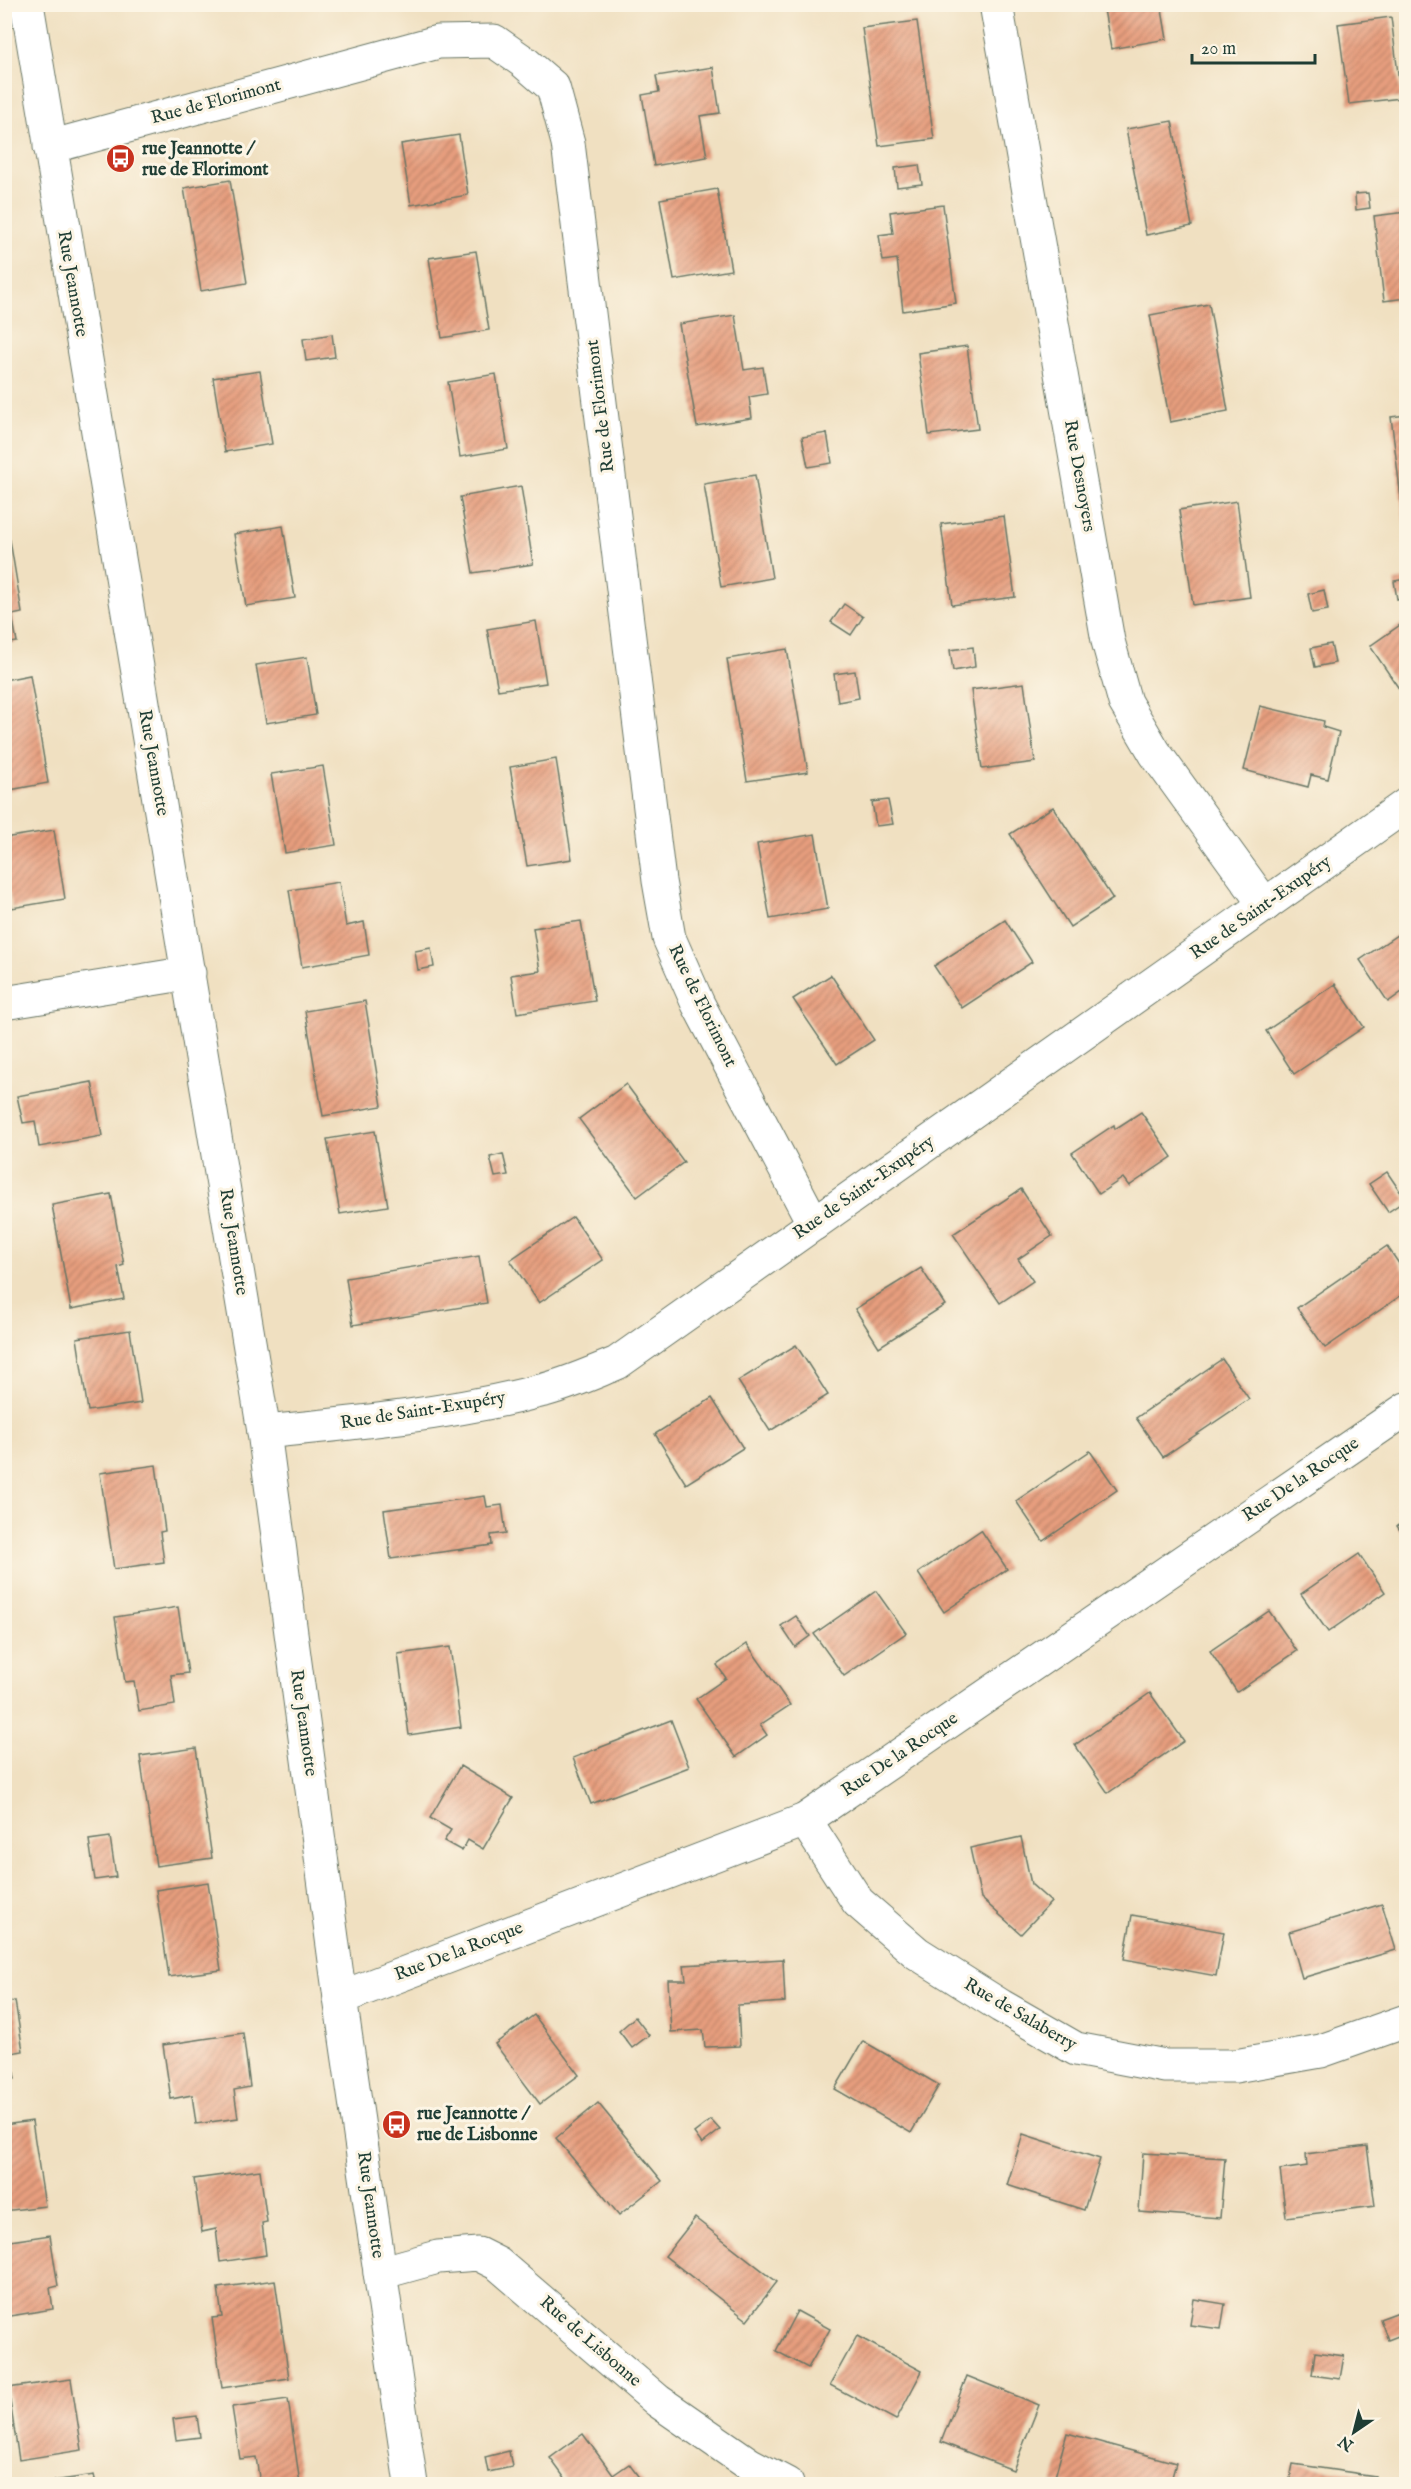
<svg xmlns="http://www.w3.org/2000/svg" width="1411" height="2489" viewBox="0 0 1411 2489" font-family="'IM FELL English',serif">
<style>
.building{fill:url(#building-hatch)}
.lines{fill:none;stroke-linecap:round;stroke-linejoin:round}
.street-casing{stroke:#687665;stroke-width:35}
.street{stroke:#fff;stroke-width:33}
.labels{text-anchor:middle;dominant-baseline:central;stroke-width:6;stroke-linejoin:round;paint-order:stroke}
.street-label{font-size:18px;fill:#1f3d34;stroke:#fcf5e5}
.poi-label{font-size:18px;font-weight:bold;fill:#1f3d34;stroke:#fcf5e5;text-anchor:start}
</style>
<defs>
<pattern id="building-hatch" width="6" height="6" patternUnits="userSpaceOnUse" patternTransform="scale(1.5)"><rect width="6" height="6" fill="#e79e7e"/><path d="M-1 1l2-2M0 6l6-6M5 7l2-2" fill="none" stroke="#bb8268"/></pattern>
</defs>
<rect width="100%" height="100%" fill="#fcf5e5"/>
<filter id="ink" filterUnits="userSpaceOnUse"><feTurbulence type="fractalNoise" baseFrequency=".0167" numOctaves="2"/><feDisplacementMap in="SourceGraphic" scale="12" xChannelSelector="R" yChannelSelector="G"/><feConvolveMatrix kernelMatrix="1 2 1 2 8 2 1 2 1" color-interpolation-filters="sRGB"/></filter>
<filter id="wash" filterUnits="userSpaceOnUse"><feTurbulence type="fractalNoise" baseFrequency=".008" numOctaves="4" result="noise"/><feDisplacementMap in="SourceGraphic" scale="24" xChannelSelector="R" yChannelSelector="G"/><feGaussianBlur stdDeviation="1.35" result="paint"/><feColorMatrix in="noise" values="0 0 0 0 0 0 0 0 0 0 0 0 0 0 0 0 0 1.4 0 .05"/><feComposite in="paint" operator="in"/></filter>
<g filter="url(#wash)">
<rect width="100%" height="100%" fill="#f0e0c1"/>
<g id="blocks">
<!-- building -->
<g class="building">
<polygon points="1103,4 1161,4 1167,39 1111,49"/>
<polygon points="1391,17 1401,98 1349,104 1338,24"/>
<polygon points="917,21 934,139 879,146 862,28"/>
<polygon points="713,67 720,113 700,116 707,157 654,166 642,95 659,92 656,76"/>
<polygon points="1172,121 1192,226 1146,235 1126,129"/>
<polygon points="459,135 468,195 411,205 401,144"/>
<polygon points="919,165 922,184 897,187 895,168"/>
<polygon points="230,180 247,283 201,291 184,188"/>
<polygon points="717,189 731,270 674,280 660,199"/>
<polygon points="1368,193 1370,208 1356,210 1355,194"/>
<polygon points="943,205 956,303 903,311 897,259 883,261 879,235 893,233 890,212"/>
<polygon points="1406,212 1406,298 1384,301 1374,216"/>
<polygon points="476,251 489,330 442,338 429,258"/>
<polygon points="1209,304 1228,411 1170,422 1150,315"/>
<polygon points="735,315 744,370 763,367 767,394 749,397 752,418 697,427 679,324"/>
<polygon points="332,334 335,357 306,361 303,339"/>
<polygon points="967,346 978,429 929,435 918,353"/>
<polygon points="260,371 272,444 225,452 213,378"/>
<polygon points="496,374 508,449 460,457 448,382"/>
<polygon points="1406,415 1406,521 1404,522 1391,417"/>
<polygon points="827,433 832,463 808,467 802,437"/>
<polygon points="755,475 772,578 721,587 704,484"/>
<polygon points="521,486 533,564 473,573 460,497"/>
<polygon points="1237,501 1250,597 1193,605 1179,510"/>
<polygon points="1004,516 1015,597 952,605 941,524"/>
<polygon points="283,526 295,598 246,606 234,534"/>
<polygon points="10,540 22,613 12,615 17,642 4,644 4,541"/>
<polygon points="1406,579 1406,597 1397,599 1394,581"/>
<polygon points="1324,590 1328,610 1312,613 1308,594"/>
<polygon points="844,604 863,617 851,635 831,622"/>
<polygon points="536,621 546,683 498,690 487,629"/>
<polygon points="1406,621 1406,699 1370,646"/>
<polygon points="1331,644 1335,663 1315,667 1311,648"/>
<polygon points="973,647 975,667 953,671 950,650"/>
<polygon points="787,649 808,772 747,781 727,659"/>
<polygon points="307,657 316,715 266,723 256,665"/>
<polygon points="855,671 859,698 838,702 834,674"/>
<polygon points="30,675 48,783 4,791 4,680"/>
<polygon points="1024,683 1035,762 982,769 971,690"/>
<polygon points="1260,706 1324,721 1323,727 1339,732 1328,779 1311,775 1308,787 1244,770"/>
<polygon points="556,759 572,859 527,866 510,767"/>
<polygon points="323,766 336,845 285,853 271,774"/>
<polygon points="888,800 893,824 876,826 872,802"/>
<polygon points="1053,807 1113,899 1070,927 1010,834"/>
<polygon points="54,830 65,899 12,908 4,862 4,838"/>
<polygon points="815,834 828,909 770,919 757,844"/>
<polygon points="339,882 346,926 364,922 369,955 302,967 289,890"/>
<polygon points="1005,920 1032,962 962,1008 934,966"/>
<polygon points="581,921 595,1001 517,1013 511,975 540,971 533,928"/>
<polygon points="1406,929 1406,989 1388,1002 1360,960"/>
<polygon points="431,948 434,967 418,970 415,951"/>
<polygon points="831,975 874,1040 837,1064 793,999"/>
<polygon points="1335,984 1364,1027 1294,1074 1266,1031"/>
<polygon points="365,1001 382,1106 323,1116 305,1011"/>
<polygon points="92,1082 102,1136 39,1147 35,1121 23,1123 17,1096"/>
<polygon points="626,1084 684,1162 637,1197 579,1119"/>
<polygon points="1141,1112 1172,1157 1129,1186 1123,1178 1099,1194 1072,1153 1114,1125 1115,1129"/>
<polygon points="375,1131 388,1206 340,1214 327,1139"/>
<polygon points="503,1154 508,1175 495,1177 490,1157"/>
<polygon points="1387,1172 1406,1200 1388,1212 1369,1184"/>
<polygon points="1021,1189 1052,1236 1018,1259 1033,1281 1000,1303 953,1234"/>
<polygon points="111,1194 124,1265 118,1267 124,1299 71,1309 52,1205"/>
<polygon points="573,1217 603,1260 539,1303 510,1260"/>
<polygon points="1387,1246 1406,1274 1406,1292 1325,1348 1297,1308"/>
<polygon points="479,1256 487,1303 353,1325 346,1278"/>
<polygon points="921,1268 945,1305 879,1347 855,1309"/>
<polygon points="130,1330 141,1403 88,1411 77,1338"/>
<polygon points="796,1345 828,1395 770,1431 738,1381"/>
<polygon points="1222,1359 1249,1399 1163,1457 1136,1418"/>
<polygon points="712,1398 743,1448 686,1484 655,1434"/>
<polygon points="1090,1451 1117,1490 1043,1541 1016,1501"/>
<polygon points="156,1465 165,1531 160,1532 164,1562 114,1569 100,1473"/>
<polygon points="485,1496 487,1507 502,1505 506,1533 491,1535 492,1545 391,1559 384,1510"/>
<polygon points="1406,1520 1406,1539 1397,1526"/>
<polygon points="981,1530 1007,1569 944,1612 918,1573"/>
<polygon points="1359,1554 1385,1592 1328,1632 1301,1594"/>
<polygon points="876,1591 906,1633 844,1676 814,1634"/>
<polygon points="178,1607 188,1673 171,1675 175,1705 139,1711 134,1681 125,1682 115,1617"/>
<polygon points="1269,1611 1297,1651 1237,1692 1210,1651"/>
<polygon points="796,1616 810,1636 795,1647 781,1626"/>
<polygon points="747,1644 790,1705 760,1725 767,1735 736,1757 696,1699 726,1678 717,1665"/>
<polygon points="450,1647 461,1727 409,1735 398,1654"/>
<polygon points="4,1684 8,1684 11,1716 4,1717"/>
<polygon points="1150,1693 1184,1741 1108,1793 1075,1745"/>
<polygon points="671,1720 689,1767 591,1804 573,1758"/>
<polygon points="196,1748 212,1858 156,1866 140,1756"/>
<polygon points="460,1766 513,1798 483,1849 468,1840 462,1851 444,1841 451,1830 430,1818"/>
<polygon points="110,1837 116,1877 95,1880 89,1840"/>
<polygon points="1021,1837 1031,1884 1051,1902 1021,1934 981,1898 970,1848"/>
<polygon points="208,1882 221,1970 169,1977 156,1890"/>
<polygon points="1382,1904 1396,1950 1302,1978 1289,1932"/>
<polygon points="1132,1915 1224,1932 1216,1976 1124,1959"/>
<polygon points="783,1959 785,2002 738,2005 740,2046 705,2047 703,2030 671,2032 668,1980 686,1980 684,1965"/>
<polygon points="15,2001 23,2051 11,2053 15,2079 5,2081 5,2003"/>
<polygon points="534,2015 579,2075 540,2104 495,2044"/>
<polygon points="635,2017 649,2035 632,2048 619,2031"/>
<polygon points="243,2033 250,2087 234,2090 238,2118 196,2124 192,2095 171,2099 163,2045"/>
<polygon points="863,2041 939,2085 911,2133 835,2089"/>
<polygon points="598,2103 662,2181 619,2215 556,2138"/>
<polygon points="711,2120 720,2130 702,2144 694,2133"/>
<polygon points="32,2121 45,2206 4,2211 4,2125"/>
<polygon points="1023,2134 1100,2159 1084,2210 1007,2185"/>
<polygon points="1367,2146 1375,2206 1286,2217 1280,2170 1307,2166 1306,2154"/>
<polygon points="1143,2153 1225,2158 1220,2218 1139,2212"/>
<polygon points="260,2170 267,2222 262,2223 266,2255 220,2262 216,2229 202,2232 194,2179"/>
<polygon points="695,2218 777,2282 747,2320 665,2256"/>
<polygon points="50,2235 58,2286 50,2288 53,2309 4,2317 4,2242"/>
<polygon points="275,2280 289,2378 222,2388 212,2318 222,2317 218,2288"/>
<polygon points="1406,2298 1406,2333 1388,2340 1380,2319 1404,2310 1400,2300"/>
<polygon points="1194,2299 1225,2304 1221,2329 1190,2325"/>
<polygon points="797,2311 830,2329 808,2368 776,2351"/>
<polygon points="857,2336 922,2371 896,2420 830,2385"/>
<polygon points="1315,2352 1344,2356 1340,2379 1312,2375"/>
<polygon points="967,2376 1039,2405 1013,2470 941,2442"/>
<polygon points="71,2379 82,2450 19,2460 8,2388"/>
<polygon points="288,2399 300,2484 260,2484 256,2457 240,2459 232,2407"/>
<polygon points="197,2416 200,2437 176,2440 173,2419"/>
<polygon points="1067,2433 1176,2463 1170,2484 1053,2484"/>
<polygon points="583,2434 613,2475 629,2464 644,2484 569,2484 550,2458"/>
<polygon points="509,2451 512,2467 488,2472 485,2457"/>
<polygon points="1293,2464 1375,2476 1374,2484 1289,2484"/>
<polygon points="94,2475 96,2484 40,2484 40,2483"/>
</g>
</g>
</g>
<g filter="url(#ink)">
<use href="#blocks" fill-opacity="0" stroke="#687665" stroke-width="1.5"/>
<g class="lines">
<defs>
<g id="street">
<polyline points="27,4 264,1432 340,1998 411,2484"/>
<polyline points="996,4 1108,641 1125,702 1155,753 1265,905"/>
<polyline points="50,147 438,42 494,41 524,62 553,87 568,143 659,881 669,938 698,1004 814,1224"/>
<polyline points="4,1003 189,973"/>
<path d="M 264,1432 C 356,1423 450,1414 540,1391 C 566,1385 592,1373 617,1363 L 1406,805"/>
<polyline points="805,1820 858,1902 917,1953 1001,2006 1076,2049 1165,2066 1235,2066 1321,2051 1406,2021"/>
<polyline points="340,1998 805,1820 1406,1409"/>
<polyline points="380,2273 438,2257 478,2254 498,2264 658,2401 749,2464 787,2484"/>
</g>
</defs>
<!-- street casing -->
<use href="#street" class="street-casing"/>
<!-- street -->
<use href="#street" class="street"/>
</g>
</g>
<!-- icons -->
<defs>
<symbol id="bus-disc" viewBox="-11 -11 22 22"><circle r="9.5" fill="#c8321e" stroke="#fcf5e5"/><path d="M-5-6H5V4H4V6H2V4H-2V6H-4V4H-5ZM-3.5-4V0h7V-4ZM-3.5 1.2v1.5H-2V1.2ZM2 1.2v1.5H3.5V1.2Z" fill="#fff"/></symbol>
</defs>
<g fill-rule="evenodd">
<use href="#bus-disc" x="104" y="142" width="33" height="33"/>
<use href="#bus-disc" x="380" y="2108" width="33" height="33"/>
</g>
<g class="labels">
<!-- street labels -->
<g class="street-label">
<text transform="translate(216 102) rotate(-15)">Rue de Florimont</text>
<text transform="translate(72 284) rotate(80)">Rue Jeannotte</text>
<text transform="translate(601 406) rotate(-97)">Rue de Florimont</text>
<text transform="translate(1079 476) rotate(80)">Rue Desnoyers</text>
<text transform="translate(153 763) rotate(80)">Rue Jeannotte</text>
<text transform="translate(1261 908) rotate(-35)">Rue de Saint-Exupéry</text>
<text transform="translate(702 1006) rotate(64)">Rue de Florimont</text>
<text transform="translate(864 1188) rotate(-35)">Rue de Saint-Exupéry</text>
<text transform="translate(233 1242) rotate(81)">Rue Jeannotte</text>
<text transform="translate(423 1411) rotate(-9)">Rue de Saint-Exupéry</text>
<text transform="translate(1301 1480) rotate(-34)">Rue De la Rocque</text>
<text transform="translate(303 1723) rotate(82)">Rue Jeannotte</text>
<text transform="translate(900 1755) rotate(-34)">Rue De la Rocque</text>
<text transform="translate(459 1952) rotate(-21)">Rue De la Rocque</text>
<text transform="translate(1020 2015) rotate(30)">Rue de Salaberry</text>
<text transform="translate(370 2205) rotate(82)">Rue Jeannotte</text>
<text transform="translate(590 2342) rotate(41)">Rue de Lisbonne</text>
</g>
<!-- poi labels -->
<g class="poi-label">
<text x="142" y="149">rue Jeannotte /<tspan x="142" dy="21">rue de Florimont</tspan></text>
<text x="417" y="2114">rue Jeannotte /<tspan x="417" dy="21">rue de Lisbonne</tspan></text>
</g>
</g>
<!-- margin -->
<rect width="1411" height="2489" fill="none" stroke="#fcf5e5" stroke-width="24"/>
<!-- north arrow -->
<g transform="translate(1354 2432) rotate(215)" stroke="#fcf5e5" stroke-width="4.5" paint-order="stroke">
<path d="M0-4.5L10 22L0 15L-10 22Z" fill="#1f3d34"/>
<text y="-9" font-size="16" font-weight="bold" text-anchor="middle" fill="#1f3d34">N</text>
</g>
<!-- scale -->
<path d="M1192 54v9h123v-9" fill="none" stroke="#1f3d34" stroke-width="3"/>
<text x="1201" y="54" font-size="18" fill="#1f3d34" stroke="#fcf5e5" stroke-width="4.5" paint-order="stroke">20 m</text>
</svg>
